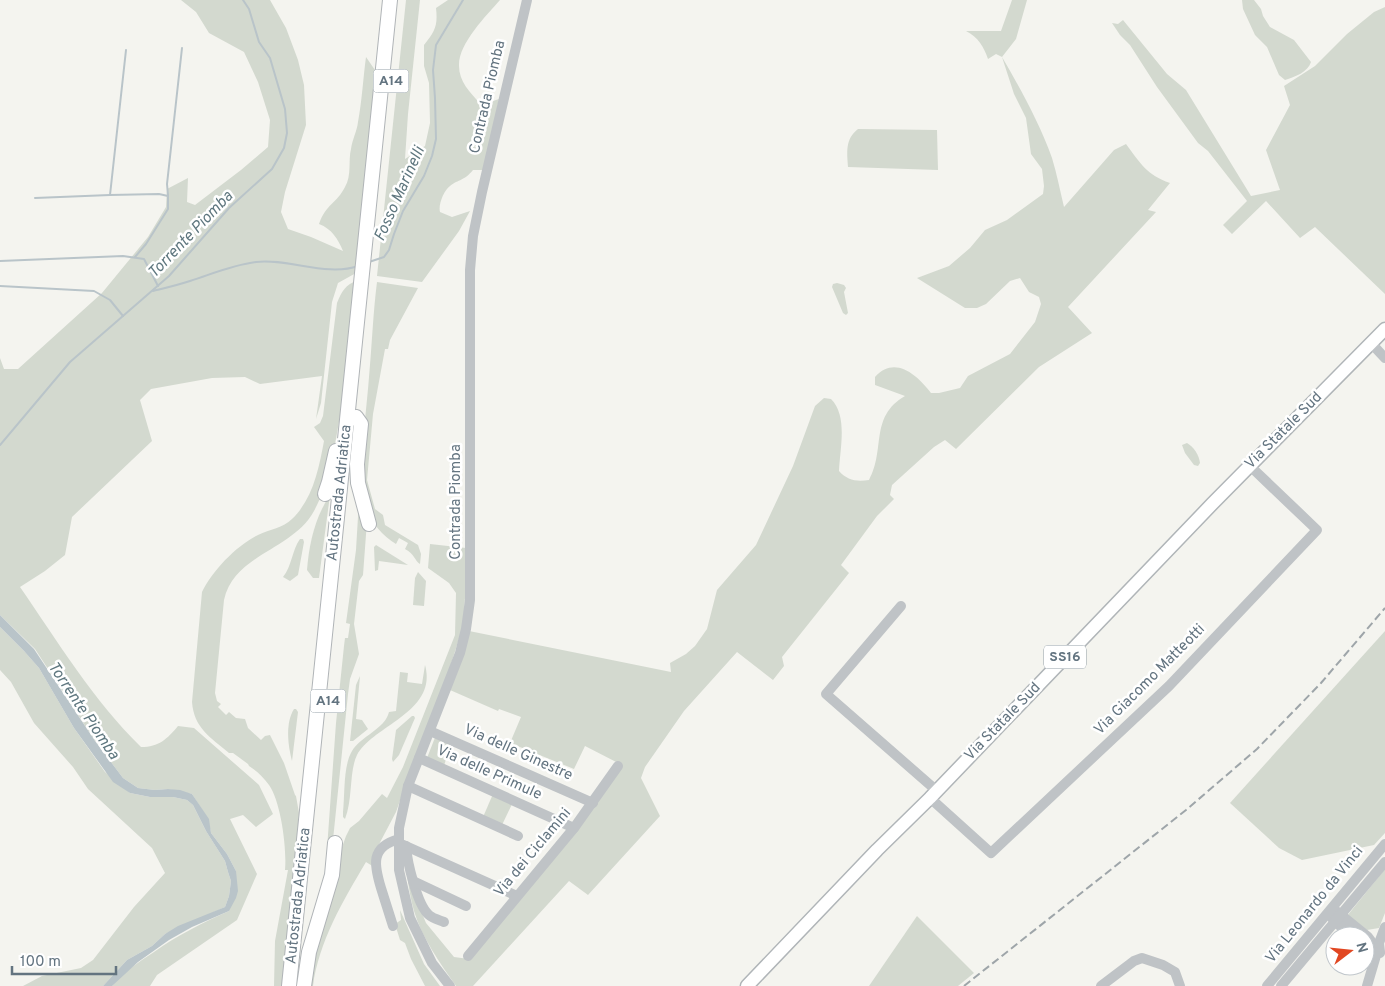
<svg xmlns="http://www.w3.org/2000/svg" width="1385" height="986" viewBox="0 0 1385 986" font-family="Overpass,sans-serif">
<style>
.green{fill:#d3d9cf}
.water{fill:#b9c4c9}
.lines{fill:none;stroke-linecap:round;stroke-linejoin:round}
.stream{stroke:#b9c4c9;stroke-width:2}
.major-casing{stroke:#b0b5b8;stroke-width:15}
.highway-casing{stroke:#b0b4b7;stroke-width:16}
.minor{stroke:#bfc3c6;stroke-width:10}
.major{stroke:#fff;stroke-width:12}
.highway{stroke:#fff;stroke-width:14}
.rail{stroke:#9ea5a9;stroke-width:2;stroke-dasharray:8 4;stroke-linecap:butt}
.labels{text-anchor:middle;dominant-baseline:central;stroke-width:5;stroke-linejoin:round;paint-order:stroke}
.shield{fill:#fff;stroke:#929ea6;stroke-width:1}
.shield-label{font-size:14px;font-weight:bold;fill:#637480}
.street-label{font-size:15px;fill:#637480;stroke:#fff}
.water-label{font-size:16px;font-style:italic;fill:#5f777f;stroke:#fff}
</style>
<rect width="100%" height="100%" fill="#f4f4ef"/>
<!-- green -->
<g class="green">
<path d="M 181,0 L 270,0 L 286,28 L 298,60 L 304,85 L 306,125 L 285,192 L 281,212 L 288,229 L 311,237 L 343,251 C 338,239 332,229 319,224 C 326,204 337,203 345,187 C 352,175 348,161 351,149 C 352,140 357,131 358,122 C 362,101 363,79 366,57 L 377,73 L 356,273 L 338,283 L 332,302 L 321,403 L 316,419 L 322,376 L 260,384 L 245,377 L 212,378 L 151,389 L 140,400 L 152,441 L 72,517 L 65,555 L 45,571 L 20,587 C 58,642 93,700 141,747 C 159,747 167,739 178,726 L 194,728 L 259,785 L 273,814 L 256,827 L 243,815 L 230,819 L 257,874 L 237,920 L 157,975 L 150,986 L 112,986 C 123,972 139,962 154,952 C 178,935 202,923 229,911 L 236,871 L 227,854 L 211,833 L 208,819 L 192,794 L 168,789 L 155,790 L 138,788 L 123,778 L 95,741 L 35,649 L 0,615 L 0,358 L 4,369 L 18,369 L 102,293 L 148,237 L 166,207 L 167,189 L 188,178 L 187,202 L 195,205 L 241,170 L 268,147 L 270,120 L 258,82 L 244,52 L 209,33 L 196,12 Z"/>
<path d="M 406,0 L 420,0 L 408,114 L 405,159 L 425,146 L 430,123 L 429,83 L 424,66 L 424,45 C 435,31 438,26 436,8 L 448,0 L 500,0 C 486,16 458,44 459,66 C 459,81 470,93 480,103 L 487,103 L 499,99 L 484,170 L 473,170 C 464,181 459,179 450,186 C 444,190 438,205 440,212 L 452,217 L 470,211 L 459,231 L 422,282 L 377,276 Z"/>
<path d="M 1012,0 L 1027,0 L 1016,39 L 1002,57 C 1020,88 1040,124 1052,158 C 1057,174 1060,191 1064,207 L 1114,150 L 1126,144 C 1140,163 1147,175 1170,183 L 1148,210 L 1156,212 L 1068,307 L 1092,333 L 1039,367 L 956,449 L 945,440 L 934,447 L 892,485 L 890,495 L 894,499 L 877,516 L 841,565 L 849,573 L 782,657 L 784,666 L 773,680 L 737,652 L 684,711 L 645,767 L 641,778 L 660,816 L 588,895 L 569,881 L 473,986 L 456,986 C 440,963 422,938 414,911 C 409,893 407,874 404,856 L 410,884 L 426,923 L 454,957 L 469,959 L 622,765 L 585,746 L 574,769 L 510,743 L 521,717 L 499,709 L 498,711 L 450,690 L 469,631 L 671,672 L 670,663 L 686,654 L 695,646 L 707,629 L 717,590 L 756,545 L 793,466 L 815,406 L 824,398 L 831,399 C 848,416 840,448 839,471 C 847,480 856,482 869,480 C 886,449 869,417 905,396 L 875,385 L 875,377 C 895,355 917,375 931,393 L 939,393 L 960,388 L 968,376 L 1010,354 L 1035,322 L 1041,304 L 1039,297 L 1029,292 L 1020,278 L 1010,281 L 986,304 L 977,308 L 965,308 L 917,278 L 949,266 L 970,248 L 985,230 L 1007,220 L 1043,194 L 1044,186 L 1042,169 L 1031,154 L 1026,118 L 1014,94 L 1002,57 L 996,54 L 988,59 C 984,47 978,37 966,31 L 1001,31 Z"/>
<path d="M 1242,0 L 1254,0 L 1261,9 L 1263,16 L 1270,27 L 1294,40 L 1311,62 C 1308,72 1295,77 1285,80 L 1279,75 L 1267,47 L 1255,35 L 1243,9 Z"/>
<polygon points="1385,7 1385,294 1315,227 1300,238 1266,201 1232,234 1223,225 1247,201 1208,151 1198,143 1157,87 1130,45 1120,35 1112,23 1118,24 1123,20 1167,74 1186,90 1251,196 1280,190 1266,150 1290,105 1284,86 1315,66 1347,34 1374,12"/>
<path d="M 858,129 L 937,130 L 938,170 L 848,167 C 847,152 845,139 858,129 Z"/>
<path d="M 358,280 C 352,326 347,371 340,416 C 334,449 330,482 314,511 C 293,550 234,554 224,600 L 215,693 L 217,701 L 221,704 L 218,707 L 226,715 L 229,712 L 236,718 L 245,719 L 248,728 L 261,740 L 265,736 L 270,735 L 284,763 L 295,795 L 296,796 L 299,813 L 298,830 L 284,986 L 274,986 L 275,941 L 288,870 L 285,870 C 287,849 281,802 269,785 C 263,777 257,771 249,766 L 248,764 L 233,753 L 229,753 C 210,737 194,728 192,702 L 202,592 C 212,571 237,545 258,535 C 270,529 283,528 292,519 C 313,499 319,468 324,441 L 314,427 L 320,423 L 323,416 L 337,303 C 342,291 345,285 358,280 Z"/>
<path d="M 377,282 L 418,288 L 390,340 L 388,349 L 385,349 L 373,414 L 367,480 L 375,509 L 383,515 L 385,525 L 418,545 L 421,554 L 420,564 C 414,560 415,554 405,549 L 408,543 L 399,538 L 396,544 C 380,534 367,518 364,499 C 359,458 366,417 369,377 C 372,345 373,313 377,282 Z"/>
<polygon points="837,283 844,285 846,288 844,292 848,313 846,315 843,313 832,287 833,284"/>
<path d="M 1187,443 C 1194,447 1199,455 1200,463 L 1198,466 L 1194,465 L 1185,453 L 1182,445 Z"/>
<path d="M 330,495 L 319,578 L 313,578 L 307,570 C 309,544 315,517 330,495 Z"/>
<polygon points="359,500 367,521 363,575 359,581 354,624 359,654 350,679 348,694 330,869 325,877 336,723 344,646 345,638 348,638 350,624 346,623 356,550"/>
<path d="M 300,539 L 303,539 L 304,542 L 298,575 L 290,581 L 283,577 C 292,566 292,550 300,539 Z"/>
<path d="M 430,544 L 466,548 L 466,584 L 463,626 L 445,683 L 420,744 L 396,812 L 376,850 L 374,867 L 366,862 C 343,901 319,941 313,986 L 310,986 L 314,953 L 340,853 L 346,836 L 350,828 L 359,821 L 382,794 L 387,798 L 403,767 L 455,635 L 456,593 L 449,583 L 428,568 Z"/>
<polygon points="376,545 408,565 379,561 378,570 375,571 374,547"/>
<polygon points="418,572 426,581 424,606 413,605 415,578"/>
<polygon points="0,627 24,651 39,668 74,728 105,772 130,793 150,797 173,797 187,800 193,805 206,831 225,861 228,872 231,881 229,896 225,907 165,934 152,946 127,960 103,986 23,986 42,976 81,968 93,960 134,907 165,873 152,848 88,789 73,767 34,723 11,682 0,670"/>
<polygon points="1385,631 1385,833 1374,845 1302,860 1279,848 1230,803"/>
<path d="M 425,665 C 438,712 373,725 357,755 C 349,771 353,799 345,819 L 343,817 L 343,812 C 345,794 343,766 352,751 C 361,736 385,729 389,712 L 396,711 L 400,672 L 408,673 L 407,682 L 422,684 Z"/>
<polygon points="360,676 356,719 362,720 368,729 353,741 350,741 356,685"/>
<path d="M 294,709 L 296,709 L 298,712 L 292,761 C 288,746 285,723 294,709 Z"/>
<polygon points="412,716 414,716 415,718 399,755 393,762 392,759 396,730"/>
<polygon points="436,735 451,742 444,766 427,758"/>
<polygon points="493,794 513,802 502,825 483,817"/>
<polygon points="1385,869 1385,913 1379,928 1367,930 1347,916"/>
<polygon points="400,910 424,964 440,986 425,986 411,959 405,943 400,940 395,924 401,920"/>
<polygon points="917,916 974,973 958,986 869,986"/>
</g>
<!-- water -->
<polygon class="water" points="0,615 34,649 95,741 123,778 138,788 155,790 168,789 180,790 192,794 209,819 211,833 227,854 236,871 238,891 236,898 229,911 192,927 169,940 138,962 112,986 103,986 127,960 152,946 165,934 178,926 225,907 229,896 231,881 228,872 225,861 206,831 193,805 187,800 173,797 150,797 130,793 113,782 74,728 39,668 24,651 0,627"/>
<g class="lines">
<!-- stream -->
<g class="stream">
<polyline points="126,50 110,195 159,194 168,196 168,209 146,244 135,257"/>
<polyline points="168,195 167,184 182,48"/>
<polyline points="35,198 110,195"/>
<polyline points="0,261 123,256 144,259 158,286"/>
<polyline points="369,262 384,257 389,250 394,234 403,211 424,176 432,156 436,139 435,98 433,70 436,45 463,0"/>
<polyline points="0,286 94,291 110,300 123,316"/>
<path d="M 153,291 C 165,288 178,285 190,281 C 212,274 232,265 256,262 C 288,258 327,277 358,266"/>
<polyline points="0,445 70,362 169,276 229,208 272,169 284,148 287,133 285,109 270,58 259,42 249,9 243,0"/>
</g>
<defs>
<polyline id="major" points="747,986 877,850 930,798 1212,504 1385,329"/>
<g id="highway">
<polyline points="356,417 361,424 357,464 358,483 369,524"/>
<polyline points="325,494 329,482 336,451"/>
<polyline points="289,986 390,0"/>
<polyline points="304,986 309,952 332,875 335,843"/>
</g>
</defs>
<!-- major casing -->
<use href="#major" class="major-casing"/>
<!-- highway casing -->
<use href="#highway" class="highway-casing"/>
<!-- minor -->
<g class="minor">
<polyline points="1371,343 1385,358"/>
<polyline points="901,606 826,694 937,791"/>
<polyline points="430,731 593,803"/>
<polyline points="419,758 574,828"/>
<polyline points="408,786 518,836"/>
<polyline points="930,798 991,853 1169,686 1317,530 1250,466"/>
<polyline points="399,843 517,896"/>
<path d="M 406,846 C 407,861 417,905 429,915 C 432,918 439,920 444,922"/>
<polyline points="413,881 466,906"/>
<polyline points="1336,911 1368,937 1380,953"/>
<polyline points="1331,917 1335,922 1353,936"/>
<path d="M 393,926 C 389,913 385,901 381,888 C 374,865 370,847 399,839"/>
<polyline points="1380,952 1379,943 1385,927"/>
<polyline points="468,956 574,828 618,766"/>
<polyline points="450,986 432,963 410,918 399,870 399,828 408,786 460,653 466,629 470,600 470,270 473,236 482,192 527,0"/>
<polyline points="1101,986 1134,961 1142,958 1163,965 1175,972 1180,986"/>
<polyline points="1267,986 1385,844"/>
<polyline points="1281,986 1385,862"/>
<polyline points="1367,986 1377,952"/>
</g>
<!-- major -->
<use href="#major" class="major"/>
<!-- highway -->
<use href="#highway" class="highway"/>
<!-- rail -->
<polyline class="rail" points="964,986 1186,810 1257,749 1321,683 1385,608"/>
</g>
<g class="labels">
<!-- shield labels -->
<g class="shield">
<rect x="373.5" y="69.5" width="35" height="23" rx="4"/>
<rect x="1044" y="645.5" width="42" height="23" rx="4"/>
<rect x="310.5" y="689.5" width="35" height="23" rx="4"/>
</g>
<g class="shield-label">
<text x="391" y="81">A14</text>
<text x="1065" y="657">SS16</text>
<text x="328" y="701">A14</text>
</g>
<!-- street labels -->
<g class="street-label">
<text transform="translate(488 97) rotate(-77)">Contrada Piomba</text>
<text transform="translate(1284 431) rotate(-45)">Via Statale Sud</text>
<text transform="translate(340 493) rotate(-84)">Autostrada Adriatica</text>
<text transform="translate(456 502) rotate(-90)">Contrada Piomba</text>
<text transform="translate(1150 680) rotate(-45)">Via Giacomo Matteotti</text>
<text transform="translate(1003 722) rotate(-46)">Via Statale Sud</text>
<text transform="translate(518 753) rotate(24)">Via delle Ginestre</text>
<text transform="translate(489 773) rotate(24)">Via delle Primule</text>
<text transform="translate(533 853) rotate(-50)">Via dei Ciclamini</text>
<text transform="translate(299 896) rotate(-84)">Autostrada Adriatica</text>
<text transform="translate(1315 905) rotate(-51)">Via Leonardo da Vinci</text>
</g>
<!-- water labels -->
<g class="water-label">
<text transform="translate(400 194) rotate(-66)">Fosso Marinelli</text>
<text transform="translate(191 235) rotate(-46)">Torrente Piomba</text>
<text transform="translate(83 711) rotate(56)">Torrente Piomba</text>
</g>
</g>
<!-- north arrow -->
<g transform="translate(1350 951) rotate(74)"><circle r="24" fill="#ffffff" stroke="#c1c7cc"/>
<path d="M0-4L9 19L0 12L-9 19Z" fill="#e14722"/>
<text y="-8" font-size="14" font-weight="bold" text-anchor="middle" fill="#637480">N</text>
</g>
<!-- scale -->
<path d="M12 966v8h104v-8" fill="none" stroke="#637480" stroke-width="2.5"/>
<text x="20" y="966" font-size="15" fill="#637480" stroke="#ffffff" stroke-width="4" paint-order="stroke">100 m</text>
</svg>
